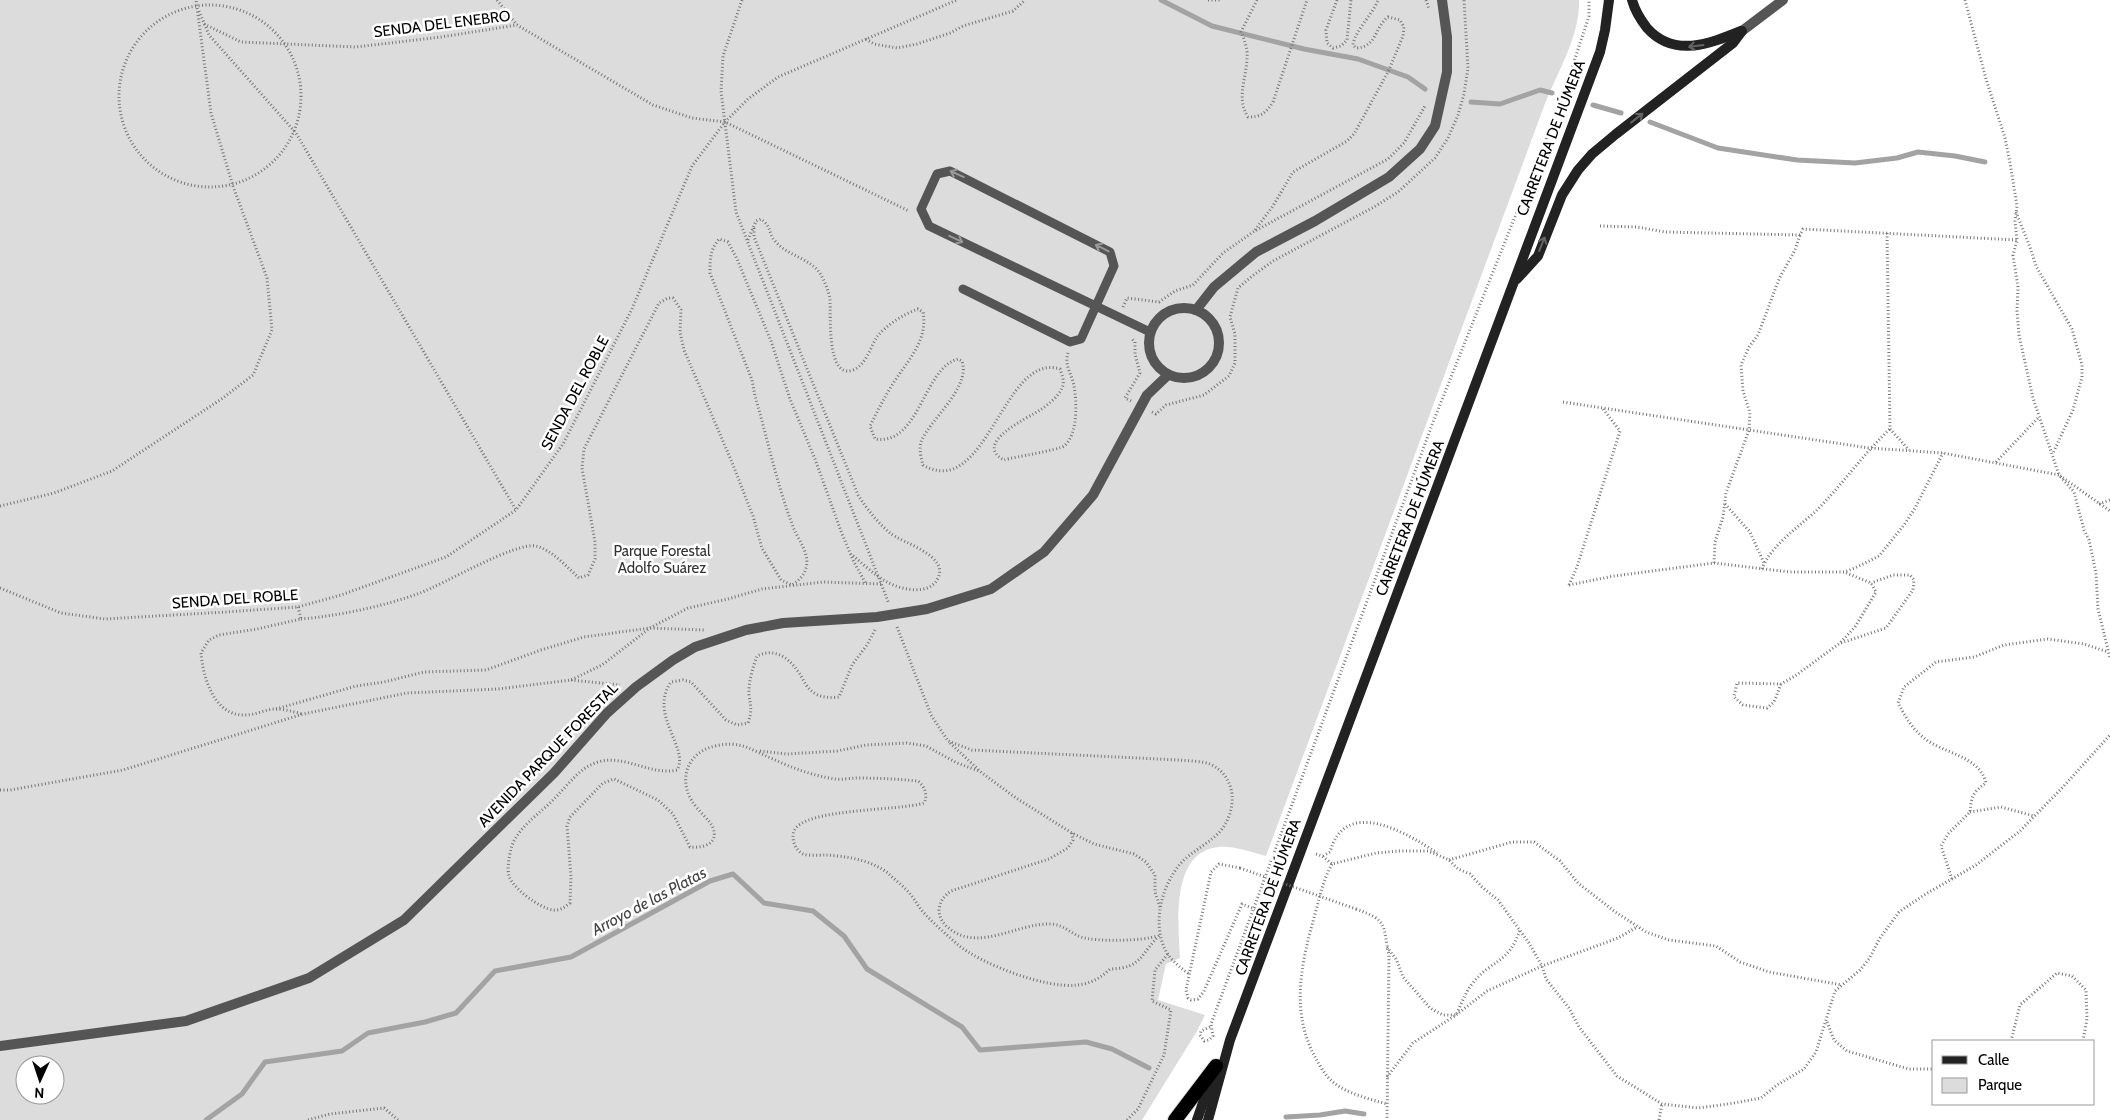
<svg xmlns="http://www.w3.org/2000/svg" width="2110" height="1120" viewBox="0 0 2110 1120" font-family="Cabin,sans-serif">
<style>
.green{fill:#dcdcdc;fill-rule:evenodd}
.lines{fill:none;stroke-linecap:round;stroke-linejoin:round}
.stream{stroke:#a3a3a3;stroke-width:5}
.trunk-casing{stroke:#dbdbdb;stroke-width:16}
.path{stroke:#777;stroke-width:3;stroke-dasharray:1 2.5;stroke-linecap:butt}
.service{stroke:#555;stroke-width:9}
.minor{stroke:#555;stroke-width:10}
.secondary{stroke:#222;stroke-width:10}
.trunk{stroke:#000;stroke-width:14}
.path-bridge{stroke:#777;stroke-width:3;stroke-dasharray:1 2.5;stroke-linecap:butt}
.oneway{stroke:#646464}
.oneway2{stroke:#999}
.labels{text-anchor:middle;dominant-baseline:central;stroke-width:5;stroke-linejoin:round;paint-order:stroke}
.street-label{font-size:15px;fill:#000;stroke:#fff}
.park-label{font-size:15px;fill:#333;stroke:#fff}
.water-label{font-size:16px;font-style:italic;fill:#444;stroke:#fff}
</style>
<rect width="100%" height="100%" fill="#fff"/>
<!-- green -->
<path class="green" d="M 0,0 L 1579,0 C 1580,35 1559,69 1546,101 L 1266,856 C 1254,853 1241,848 1228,847 C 1170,843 1178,920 1180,958 L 1166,964 L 1158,1000 L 1205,1015 L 1197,1031 L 1142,1120 L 0,1120 ZM 25,1065 L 55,1065 L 55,1095 L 25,1095 Z"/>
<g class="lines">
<!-- stream -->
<g class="stream">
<polyline points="1161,0 1212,26 1304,49 1358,59 1408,77 1425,89"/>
<polyline points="1471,102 1500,104 1540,90 1552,93"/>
<polyline points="1593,105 1621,113"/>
<polyline points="1650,122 1718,148 1797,160 1855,163 1897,158 1918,152 1955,156 1985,162"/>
<polyline points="1286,1117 1320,1115 1345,1111 1364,1114"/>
<polyline points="206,1120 242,1094 265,1062 342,1051 368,1033 425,1022 456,1013 495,971 571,957 710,881 733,874 764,903 813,911 844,936 867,969 962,1027 980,1050 1086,1042 1112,1049 1149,1068"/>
</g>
<defs>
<polyline id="trunk" points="1175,1120 1216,1066"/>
</defs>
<!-- trunk casing -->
<use href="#trunk" class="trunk-casing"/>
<!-- path -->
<g class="path">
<polyline points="497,0 516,24"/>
<polyline points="742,0 723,56 721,91 736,212 889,604"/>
<polyline points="1208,0 1220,0"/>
<path d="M 1257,0 L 1241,32 C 1245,41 1248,50 1247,59 C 1246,80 1236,98 1248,117 C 1261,117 1266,113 1273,102 L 1307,0"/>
<polyline points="1337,0 1326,30 1327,43 1333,48 1341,46 1347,40 1351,0"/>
<polyline points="1426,0 1429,9"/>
<polyline points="1965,0 1986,79 2005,138 2010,163 2017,206 2015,221 2017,240 2013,255 2018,287 2017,311 2019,335 2033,398 2059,475 2110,511"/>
<circle cx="210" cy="96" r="91"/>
<polyline points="199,11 209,35 296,133 516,510"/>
<polyline points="204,24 241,42 356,47 441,37 517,25 653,105 692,118 725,122 909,211"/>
<polyline points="866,39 874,44 897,48 917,44 950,33 963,26 1013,11 1025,0"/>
<polyline points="2016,212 2030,247 2036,266 2072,329 2082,365 2082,377 2073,410 2053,453"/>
<polyline points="1600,226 1637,227 1665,232 1800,235 1803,229 2017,240"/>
<path d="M 754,228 L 754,237 L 858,495 C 867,509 877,522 890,533 C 902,543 949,555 938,578 C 930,596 901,590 887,582 C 874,575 862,563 851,554"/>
<path d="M 1255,230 L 1273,206 L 1293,172 L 1347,141 L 1354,134 L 1389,70 L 1403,36 L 1404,27 L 1400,20 L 1388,17 C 1374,28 1377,47 1356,48 L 1353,45 C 1354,32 1373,14 1378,0"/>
<polyline points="1887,233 1890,429 1909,450"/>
<path d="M 748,240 L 756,221 L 761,219 C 772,227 768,233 775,241 C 787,256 811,258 821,275 C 825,282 829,292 830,300 C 831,314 826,380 853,370 C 866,365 870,348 877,337 C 886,325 904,314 918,309 L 923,312 C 928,339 910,358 896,379 C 886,394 878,410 870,426 L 875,439 C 920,446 923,368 958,359 L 962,361 C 971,388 930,419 921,442 C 919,449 921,458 923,465 C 987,502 1003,351 1060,369 C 1062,375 1065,382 1062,388 C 1059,396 1048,405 1040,410 C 1028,418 972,443 1004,460 C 1014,457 1059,450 1064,446 C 1078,435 1077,402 1074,386 C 1072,374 1064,366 1068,353"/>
<polyline points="1123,307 1127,298 1159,302 1175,291 1193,285 1223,253 1253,232 1388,159 1404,143 1425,106"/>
<polyline points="1131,401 1125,398 1140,373 1135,354 1135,342 1131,338"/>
<polyline points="1563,402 1869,448 1943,453 2059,475 2074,492 2084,530 2089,540 2096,573 2098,609 2110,658"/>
<polyline points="1152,412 1156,414 1166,405 1204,395 1229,376 1235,363 1235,334 1230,317 1238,288 1251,277 1273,261 1374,207 1398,192 1435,158 1448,138 1458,115 1464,94 1468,68 1464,0"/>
<polyline points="1996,462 2038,418"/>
<polyline points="1725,504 1750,532 1764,563"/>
<polyline points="2099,504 2110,500"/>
<polyline points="0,506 54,493 112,471 223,398 253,375 272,330 267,278 233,186 211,113 196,0"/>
<polyline points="1714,563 1790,572 1844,572 1855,568 1879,556 1904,525 1915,508 1943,453"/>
<path d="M 1762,569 C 1770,546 1800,526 1817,510 C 1843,484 1863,454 1890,429"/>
<polyline points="1569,585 1614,576 1714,563 1715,542 1723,517 1726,493 1749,430 1750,413 1743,391 1741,365 1749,347 1758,335 1779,279 1795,250 1800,235"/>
<polyline points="1569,585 1577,567 1620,431 1603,409"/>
<polyline points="0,588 61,613 105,619 226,612 298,607 341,595 446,557 516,510 563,444 632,309 692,166 725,122 748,99 778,77 957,0"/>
<path d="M 298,607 L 301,619 L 257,629 L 219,635 L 209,640 L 201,653 C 203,677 214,717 246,715 C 256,715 266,709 276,709 C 284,709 294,712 303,714"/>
<path d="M 301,619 C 338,616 385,606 420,593 C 444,584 515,542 536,546 C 552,550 567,567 579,578 L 588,575 L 595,559 L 595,542 L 582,468 L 584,449 L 659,303 L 668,298 L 673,298 L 681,310 L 680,332 L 684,350 L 731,460 L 753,516 L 762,548 L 781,580 L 792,585 C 798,581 804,576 806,568 C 810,554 799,541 794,529 C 777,486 768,440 755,396 L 752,380 L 710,273 C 710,259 710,250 719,239 L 728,242 L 737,259 L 771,341 L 790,399 L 815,459 L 842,534 L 854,562 L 866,584"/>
<path d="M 897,627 L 931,715 L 948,741 L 972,750 L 1179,760 C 1189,761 1201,761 1210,764 C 1236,776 1238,807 1222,829 C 1211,843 1193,850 1181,863 C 1161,886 1151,926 1167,953 C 1173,962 1181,968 1189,974"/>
<path d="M 875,630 L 867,645 L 852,665 L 839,697 C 831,698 820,698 813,692 C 805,687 803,677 797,670 C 787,656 773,648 757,656 C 753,667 748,683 749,695 C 751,707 752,711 748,723 L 737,725 L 726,720 L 691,682 L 683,680 L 671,682 C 648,715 690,748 677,770 C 651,776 625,754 598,762 C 580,767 568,785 555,798 C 541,813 516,828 511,849 C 509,857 507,869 509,876 C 513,889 540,908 553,910 C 560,911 565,907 570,903 L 571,877 L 567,826 L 570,817 L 603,783 L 614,779 L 658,800 L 673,814 L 690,847 C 702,848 719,845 713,828 C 711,821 697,810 692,801 C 678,778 688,752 715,746 C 741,740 751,750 773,759 C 792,768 814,776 835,779 C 842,780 850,778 857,778 C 878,778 898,779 918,781 C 925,787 928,795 924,803 C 900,811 803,808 794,831 C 791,839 795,850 803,854 C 808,856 819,855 825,855 C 846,856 872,860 889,874 C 896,881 905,887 911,895 C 916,901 919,908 924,913 C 934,924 946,934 957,944 C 981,964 1046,989 1077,985 C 1090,984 1101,978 1110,969 C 1144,968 1140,953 1161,934"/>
<polyline points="1841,643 1886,628 1913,590 1914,580 1910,575 1893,575 1871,583"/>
<polyline points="571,680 620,685"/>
<polyline points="1781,684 1774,702 1767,708 1743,705 1734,697 1737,683 1781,684 1795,676 1840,643 1855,627 1876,592 1871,583 1844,572"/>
<polyline points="276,709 356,686 384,682 424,672 486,670 541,650 584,637 650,628 704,630"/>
<polyline points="950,743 982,773 1016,798 1072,833 1094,844 1134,854 1146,862 1155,875 1155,892 1160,907"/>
<polyline points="760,751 787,754 837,751 866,745 907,743 926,746 957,763 979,771"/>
<polyline points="0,790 10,790 123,770 303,714 407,693 498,689 571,680 602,665 650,628 688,608 728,599 762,589 823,582 882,584"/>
<polyline points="1970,812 2001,807 2034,816"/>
<path d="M 1072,833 L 1073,840 L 1068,848 L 1049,859 L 951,891 C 944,896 940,901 939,910 C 939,918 944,925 950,929 C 979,952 1018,923 1050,924 C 1063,924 1070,933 1081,937 C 1095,942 1144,941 1157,936"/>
<polyline points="1316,854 1322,856 1332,864 1376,853 1399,851 1428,851 1449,860 1458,869 1470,874 1482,887 1498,900 1529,943 1542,966 1546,979 1569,1008 1579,1027 1617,1076 1662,1104 1698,1108 1728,1104 1761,1098 1777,1085 1804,1069 1816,1052 1835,991 1860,970 1869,959 1880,938 1899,912 1924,895 1976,865 2020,831 2063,787 2110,735"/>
<path d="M 1323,856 L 1330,852 C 1345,796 1407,833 1437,853"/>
<polyline points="1449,860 1512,842 1534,842 1560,861 1578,883 1614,911 1646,932 1669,940 1716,946 1740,962 1769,972 1842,985"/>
<path d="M 1332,864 C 1323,880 1320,896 1315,914 C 1302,961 1290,1009 1314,1055 C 1319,1064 1325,1076 1334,1083 C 1349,1094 1369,1099 1387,1104"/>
<polyline points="1240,868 1219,864 1211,872 1186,990 1188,998 1191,1000 1198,999 1204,991 1242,904 1260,911"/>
<path d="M 1952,879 L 1941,846 L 1948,834 L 1970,812 C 1971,797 1973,792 1986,783 C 1980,756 1942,753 1924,738 C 1912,729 1905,716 1898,703 L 1904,687 L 1936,662 L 1974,657 L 2004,645 L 2048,639 L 2084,644 L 2108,652"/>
<path d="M 1356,909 C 1390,921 1382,926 1389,955 L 1387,1120"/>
<path d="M 1387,947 L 1396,959 L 1403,977 L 1430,1008 L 1443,1015 L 1456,1015 C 1461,1005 1465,993 1472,984 C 1491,959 1508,965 1520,930"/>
<polyline points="1827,1022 1834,1040 1847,1051 1909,1069 1934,1069"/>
<polyline points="1210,1027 1201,1031 1200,1035 1204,1041 1209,1040 1213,1036 1211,1024 1432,425 1560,104 1589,16 1589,0"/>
<polyline points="2011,1041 2020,1005 2057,973 2072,976 2086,990 2087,1019 2083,1041"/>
<polyline points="1387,1077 1413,1043 1456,1015 1487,991 1542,966 1618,938 1637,927"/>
<polyline points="308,1120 330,1114 384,1108 398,1120"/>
<polyline points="1127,1120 1138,1109 1164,1055 1171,1010 1152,1001 1155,970 1168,954"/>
<polyline points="1659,1120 1662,1104"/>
</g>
<!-- service -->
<polyline class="service" points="963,289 1070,342 1081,339 1114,266 1110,252 950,171 937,174 921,209 929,226 1150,332"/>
<!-- minor -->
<g class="minor">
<polyline points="1742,31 1783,0"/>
<circle cx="1184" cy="343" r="35"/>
<polyline points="1196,310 1214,287 1256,252 1315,221 1389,177 1420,149 1435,126 1447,72 1447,37 1442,0"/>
<polyline points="0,1046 186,1021 309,978 404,920 554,773 607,713 636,687 673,660 695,647 746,630 783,623 877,617 927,609 991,589 1044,552 1093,495 1147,395 1168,375"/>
</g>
<!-- secondary -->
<g class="secondary">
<path d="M 1632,0 C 1635,11 1640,19 1647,28 C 1674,58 1709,44 1741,31"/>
<polyline points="1517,279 1538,256 1562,195 1578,170 1592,154 1616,134 1733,43 1742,31"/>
<polyline points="1197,1120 1213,1074"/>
<polyline points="1208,1120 1230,1040 1600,52 1605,30 1609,0"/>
</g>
<!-- trunk -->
<use href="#trunk" class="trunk"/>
<!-- path-bridge -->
<polyline class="path-bridge" points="1240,868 1356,909"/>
</g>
<!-- one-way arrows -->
<defs><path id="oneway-shaft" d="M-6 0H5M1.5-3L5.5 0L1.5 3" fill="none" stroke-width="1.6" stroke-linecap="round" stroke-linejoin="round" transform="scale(1.25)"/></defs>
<g class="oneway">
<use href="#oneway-shaft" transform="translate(1696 46) rotate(173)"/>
<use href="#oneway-shaft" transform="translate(1637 118) rotate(-38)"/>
<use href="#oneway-shaft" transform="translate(1542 244) rotate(-68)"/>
</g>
<g class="oneway2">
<use href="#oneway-shaft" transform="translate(957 174) rotate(-156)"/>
<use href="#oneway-shaft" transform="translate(956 239) rotate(25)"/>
<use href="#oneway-shaft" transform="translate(1102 248) rotate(-153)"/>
</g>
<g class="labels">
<!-- street labels -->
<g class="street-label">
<text transform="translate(442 24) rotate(-7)">SENDA DEL ENEBRO</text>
<text transform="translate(1551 138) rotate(-69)">CARRETERA DE HÚMERA</text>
<text transform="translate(575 393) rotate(-62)">SENDA DEL ROBLE</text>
<text transform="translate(1410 518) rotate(-69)">CARRETERA DE HÚMERA</text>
<text transform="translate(235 599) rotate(-4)">SENDA DEL ROBLE</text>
<text transform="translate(548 755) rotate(-46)">AVENIDA PARQUE FORESTAL</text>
<text transform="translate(1268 897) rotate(-70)">CARRETERA DE HÚMERA</text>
</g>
<!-- park labels -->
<g class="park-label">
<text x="662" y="551">Parque Forestal<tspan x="662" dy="17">Adolfo Suárez</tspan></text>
</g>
<!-- water labels -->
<g class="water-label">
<text transform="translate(649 901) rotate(-28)">Arroyo de las Platas</text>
</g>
</g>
<!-- legend -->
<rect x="1932" y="1040" width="162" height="65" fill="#ffffff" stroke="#999999"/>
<rect x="1942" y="1056" width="25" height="8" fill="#222222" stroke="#999999"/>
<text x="1978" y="1065" font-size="15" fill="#000000">Calle</text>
<rect x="1942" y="1078" width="25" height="15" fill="#dcdcdc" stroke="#999999"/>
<text x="1978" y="1090" font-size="15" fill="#000000">Parque</text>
<!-- north arrow -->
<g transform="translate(40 1080) rotate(183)"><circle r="24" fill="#ffffff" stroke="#999999"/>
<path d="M0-4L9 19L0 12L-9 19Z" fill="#000000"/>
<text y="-8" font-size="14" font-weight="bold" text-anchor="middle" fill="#000000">N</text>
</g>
</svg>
